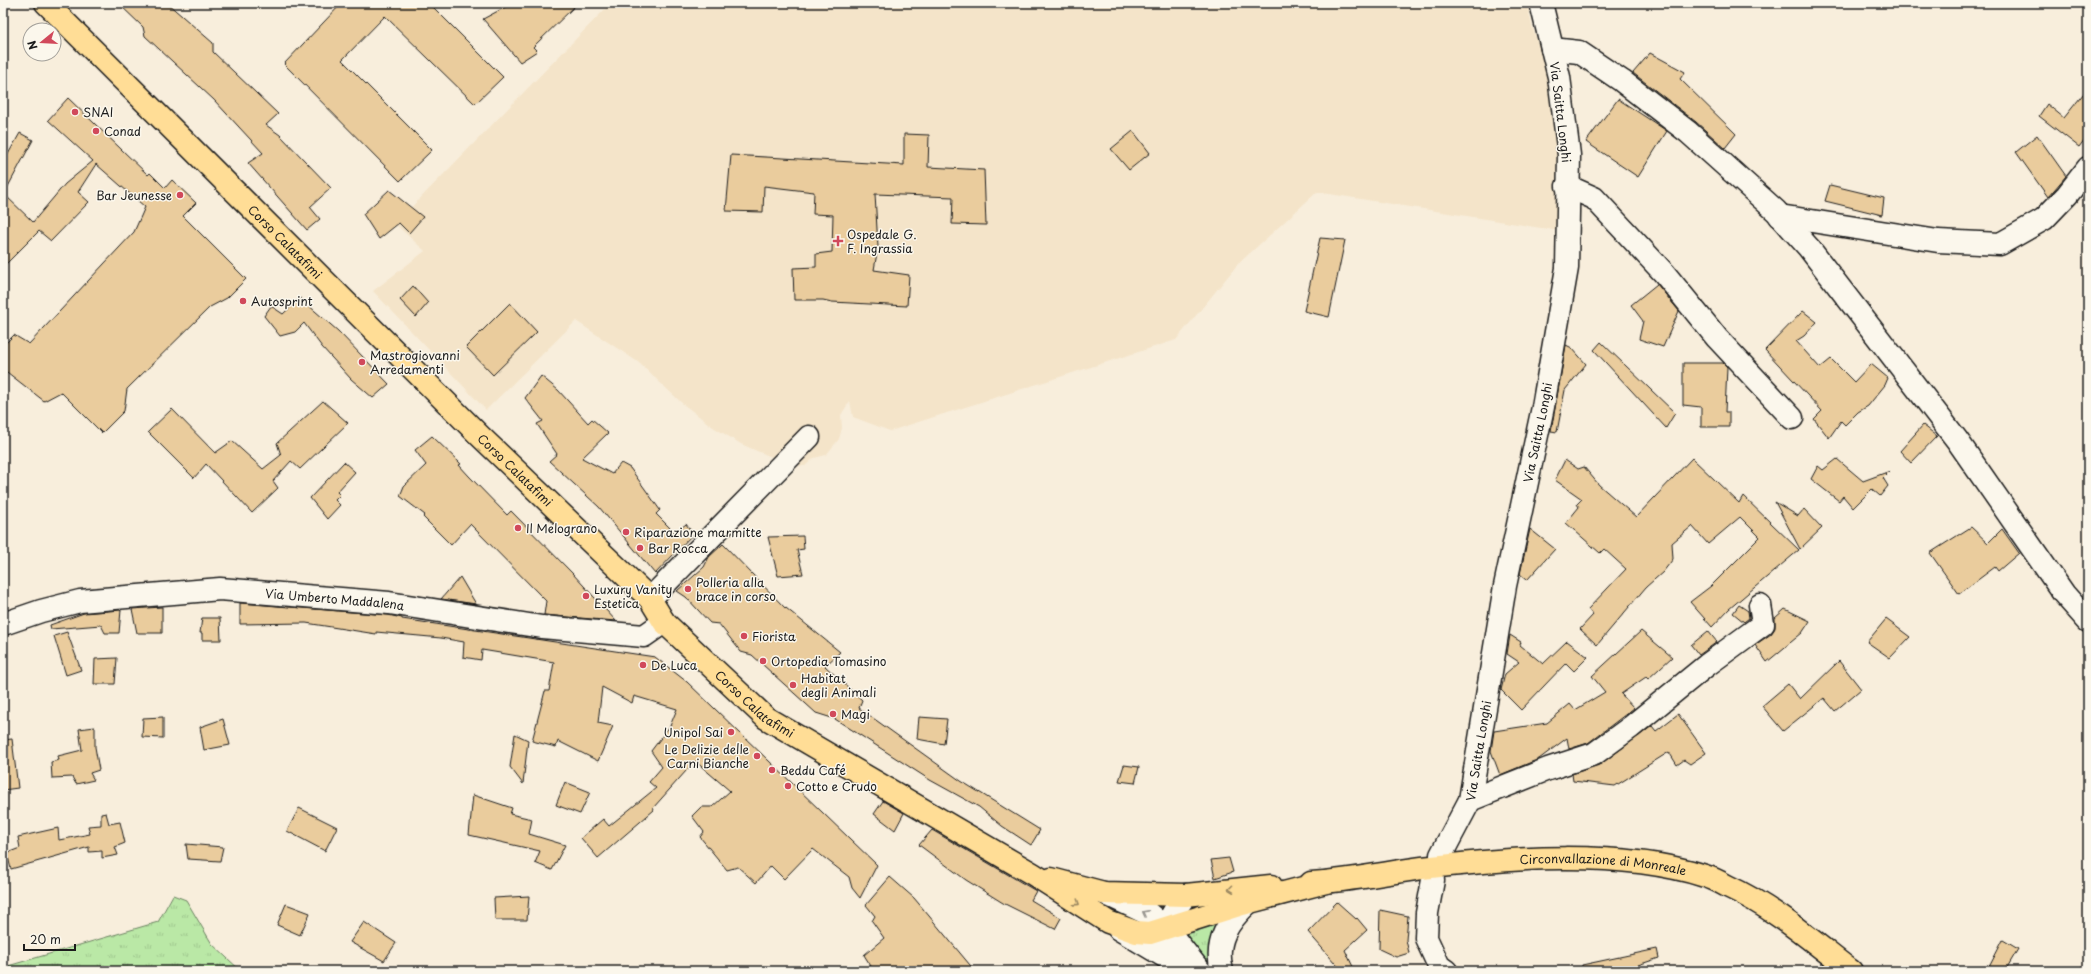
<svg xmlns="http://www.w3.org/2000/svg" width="2091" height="974" viewBox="0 0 2091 974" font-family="'Playpen Sans',sans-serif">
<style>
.built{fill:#f4e4c9}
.grass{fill:url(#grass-tufts);stroke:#6b8261}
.building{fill:#eacc9d;stroke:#1c1c1c}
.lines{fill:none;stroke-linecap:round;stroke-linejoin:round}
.minor-casing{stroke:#1c1c1c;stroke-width:25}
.major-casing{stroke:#1c1c1c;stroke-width:25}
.minor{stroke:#fbf7ec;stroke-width:22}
.major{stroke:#ffdd96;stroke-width:22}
.oneway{stroke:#99865f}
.oneway2{stroke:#97948e}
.poi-dot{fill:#d1495b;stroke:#fbf7ec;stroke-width:1.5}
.labels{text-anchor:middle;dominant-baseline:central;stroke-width:3;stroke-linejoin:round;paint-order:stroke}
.poi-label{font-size:12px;fill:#1c1c1c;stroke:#fbf7ec;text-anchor:start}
.street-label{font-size:12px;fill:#1c1c1c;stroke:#fbf7ec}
</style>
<defs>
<pattern id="grass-tufts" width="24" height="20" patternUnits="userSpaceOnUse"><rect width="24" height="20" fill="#bae8a6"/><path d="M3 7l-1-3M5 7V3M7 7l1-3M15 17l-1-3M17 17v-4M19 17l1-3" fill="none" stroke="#9fc68e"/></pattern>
</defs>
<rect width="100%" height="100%" fill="#f8eedc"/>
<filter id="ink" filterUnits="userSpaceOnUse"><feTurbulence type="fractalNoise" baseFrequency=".025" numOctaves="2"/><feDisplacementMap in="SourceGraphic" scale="8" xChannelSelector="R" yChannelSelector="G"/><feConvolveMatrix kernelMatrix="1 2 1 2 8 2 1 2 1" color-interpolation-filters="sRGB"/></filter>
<g filter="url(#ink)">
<!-- built -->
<polygon class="built" points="611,3 1527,3 1532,26 1547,69 1556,110 1560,231 1317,192 1238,264 1176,340 890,431 853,417 850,401 841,415 842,428 839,439 826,455 814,458 805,466 792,465 757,451 741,444 713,427 683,404 638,362 576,321 486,410 373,291 425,251 395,224"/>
<!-- grass -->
<g class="grass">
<polygon points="173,895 186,900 212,944 241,971 3,971 3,946 8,966 158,922"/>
<polygon points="1225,917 1213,960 1207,963 1183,936 1187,929"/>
</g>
<!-- building -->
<g class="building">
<polygon points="118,3 167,3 213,43 213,52 278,114 266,125 280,135 331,188 310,207 320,219 307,230 248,163 263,153 214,100 145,36 143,27"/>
<polygon points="342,3 429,3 503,77 475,104 385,16 342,60 432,150 400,181 284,64"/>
<polygon points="513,3 578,3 533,47 537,51 520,62 483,19"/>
<polygon points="1650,53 1685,72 1680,79 1736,134 1725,148 1696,122 1633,73"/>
<polygon points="2088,88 2088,135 2079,147 2039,116 2047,104 2064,118"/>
<polygon points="68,98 148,175 150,173 165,188 172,180 196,203 183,216 246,279 227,298 210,307 127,389 124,411 102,433 61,392 44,401 3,369 3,346 14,335 29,344 134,232 145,207 96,164 78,192 89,202 51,241 39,231 3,267 3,163 20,133 33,140 4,194 33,222 65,184 93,161 48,120"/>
<polygon points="1618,99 1667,131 1638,177 1586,142"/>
<polygon points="1133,131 1150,153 1129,170 1111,149"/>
<polygon points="904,134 929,135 928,167 984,170 986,225 952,224 953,197 875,194 878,247 874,270 909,275 907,306 832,302 823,300 794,300 793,268 816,267 816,254 832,252 833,215 813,214 814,192 764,186 763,212 726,211 731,155 904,165"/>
<polygon points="2037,135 2066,176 2048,197 2016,152"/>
<polygon points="1830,185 1884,198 1882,215 1825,201"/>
<polygon points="389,190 423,217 409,233 399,223 379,239 363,214"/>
<polygon points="1320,238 1345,240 1329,317 1304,311"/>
<polygon points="1657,284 1679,311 1663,347 1639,339 1643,321 1631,305"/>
<polygon points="413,286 428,303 416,317 400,300"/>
<polygon points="300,298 338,331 389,384 373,398 351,379 322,347 304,323 295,332 280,336 264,316 271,306 283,314"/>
<polygon points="510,303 537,332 493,375 466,347"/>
<polygon points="1803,311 1817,322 1804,336 1796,341 1820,368 1831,359 1854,382 1871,364 1888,378 1885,385 1868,406 1858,412 1845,425 1841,421 1829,438 1814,419 1822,411 1765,350"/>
<polygon points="1601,342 1675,413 1666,428 1594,350"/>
<polygon points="1566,345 1572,348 1586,364 1565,390 1557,432 1551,431"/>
<polygon points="1683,363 1723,363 1727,367 1725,412 1729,412 1729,427 1701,427 1701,407 1683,405"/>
<polygon points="541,376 558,390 588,423 592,419 608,433 582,458 612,474 621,463 630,468 660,510 656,514 675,533 686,524 693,534 655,574 599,507 549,461 557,454 537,424 543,421 525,398"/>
<polygon points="323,401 348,423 300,469 291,461 273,481 278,488 252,513 206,464 194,478 148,432 172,409 215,453 232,441 263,469 281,455 277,443"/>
<polygon points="1923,425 1937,436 1911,463 1900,451"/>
<polygon points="432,436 461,464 459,465 469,476 507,515 511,511 573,574 616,621 544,615 546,601 470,524 451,545 423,517 425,515 400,496 404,486 426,465 415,450"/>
<polygon points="1692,458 1739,503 1743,496 1799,550 1729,609 1712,627 1690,602 1711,586 1760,537 1740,517 1708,544 1692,526 1672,543 1673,559 1663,572 1646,587 1597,645 1580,629 1593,615 1588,609 1626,569 1604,549 1600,553 1566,523 1579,507 1577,504 1582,499 1555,480 1565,460 1578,469 1584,467 1599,485 1636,517"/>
<polygon points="1837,459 1863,481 1890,471 1883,478 1888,486 1880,496 1872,489 1853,508 1843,496 1839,501 1811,479 1818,466 1823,470"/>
<polygon points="344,462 355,472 337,492 340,495 335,500 340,505 327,519 310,498"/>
<polygon points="1775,502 1798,516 1804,509 1822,528 1800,549"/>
<polygon points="1971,527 1988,543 2002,529 2019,553 1998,571 1995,567 1959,594 1930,553"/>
<polygon points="1530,529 1555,549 1527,580 1520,574"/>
<polygon points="803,536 804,549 797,550 803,574 778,576 768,537"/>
<polygon points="723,544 786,609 786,608 840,652 825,666 862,700 859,708 961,781 1040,830 1031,845 1002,826 979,807 930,780 835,719 816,713 752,655 741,652 719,624 710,623 686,597 677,591 704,567 709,557"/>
<polygon points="460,577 476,604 441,599"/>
<polygon points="240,603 388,615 402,618 402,619 655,657 687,682 877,865 860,898 852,888 849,877 813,849 784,879 771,866 756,883 738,867 727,870 700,837 704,832 692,816 701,807 712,807 730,791 695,761 653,808 654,810 598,858 581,838 603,819 609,826 656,788 649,782 662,767 651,751 670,726 677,709 634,696 632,703 602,687 598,723 613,726 598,761 558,741 556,747 532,741 545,691 549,691 554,662 482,650 481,660 463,657 464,642 441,638 376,632 376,634 306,623 240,624"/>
<polygon points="1739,605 1748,611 1749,618 1744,622 1733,613"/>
<polygon points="162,607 162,633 137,633 132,609"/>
<polygon points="1785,609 1810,621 1802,633 1767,662 1755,645 1771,634 1775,628 1775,618"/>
<polygon points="121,610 119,633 105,633 101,625 51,629 50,625 84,613"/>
<polygon points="202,618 220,618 221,640 202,640 202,633 200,633"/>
<polygon points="1886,619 1910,637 1890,658 1867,642"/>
<polygon points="1641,631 1672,657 1648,679 1646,677 1621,694 1634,708 1588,743 1569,749 1567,738 1539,759 1500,775 1491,751 1494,731 1547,723 1570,704 1575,710 1605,692 1592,676"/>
<polygon points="1708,631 1717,642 1699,655 1691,645"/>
<polygon points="67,632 81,670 66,675 54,636"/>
<polygon points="1510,635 1521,642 1520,645 1543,664 1567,641 1588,657 1574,671 1566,663 1521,710 1501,690 1505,674 1519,662 1507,654"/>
<polygon points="117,658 115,684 94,684 95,659"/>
<polygon points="1839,661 1861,689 1835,711 1824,698 1783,731 1762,706 1788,684 1800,699"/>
<polygon points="1678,714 1706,753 1690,764 1684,760 1677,765 1669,752 1615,786 1573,781 1572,774 1601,764 1652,726 1656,731"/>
<polygon points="163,717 163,738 142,737 143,718"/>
<polygon points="919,717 947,719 944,744 917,739"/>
<polygon points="223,719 230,745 204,750 200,727"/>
<polygon points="95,727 95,747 99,770 90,773 94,780 76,784 72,777 52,778 51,762 59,760 58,756 82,750 79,729"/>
<polygon points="515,734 528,740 523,784 510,767"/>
<polygon points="12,739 18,788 3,790 3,740"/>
<polygon points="1124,765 1139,767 1135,783 1119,781"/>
<polygon points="565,782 590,792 580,814 556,805"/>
<polygon points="473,795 512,808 510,814 532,819 529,834 565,845 552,870 535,863 540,851 469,835"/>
<polygon points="883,801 904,813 895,830 874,814"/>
<polygon points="299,808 337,827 325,851 287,831"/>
<polygon points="106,813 109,824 120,822 125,843 115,847 118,855 102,858 102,851 89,852 89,847 11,869 7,853 20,848 18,837 58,828 59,840 90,834 88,826 101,825 101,814"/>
<polygon points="932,830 1036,891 1031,900 1061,918 1055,929 1003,903 966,880 919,845"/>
<polygon points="186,844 223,847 220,861 188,859"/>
<polygon points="1229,858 1233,872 1215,878 1211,860"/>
<polygon points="890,877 914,898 975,971 874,971 864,955 884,938 872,921 875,916 866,905"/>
<polygon points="529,896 527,920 495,920 494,898"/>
<polygon points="1337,902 1356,919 1357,918 1367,930 1345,950 1355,971 1342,971 1308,932"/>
<polygon points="286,904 310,913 300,935 277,925"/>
<polygon points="1380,910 1408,916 1406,940 1409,953 1396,957 1379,949"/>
<polygon points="364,922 396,943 384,961 350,942"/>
<polygon points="2003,940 2018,949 2005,971 1987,971"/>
<polygon points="1657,949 1659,958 1638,965 1639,969 1628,968 1620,971 1582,971 1582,965"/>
</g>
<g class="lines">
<defs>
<g id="minor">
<polyline points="1552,49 1579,52 1622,81 1688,132 1776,211 1809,248 1957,440 2064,594 2088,621"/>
<polyline points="1567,186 1594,198 1664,273 1717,338 1792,418"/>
<polyline points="1780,216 1938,241 2000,244 2044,219 2067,195 2088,168"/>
<polyline points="650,599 809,437"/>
<path id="s1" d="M 3,624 L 41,611 L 80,601 L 220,589 L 389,603 L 542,627 L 644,636 L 664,622"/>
<polyline points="1470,800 1548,769 1594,754 1631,727 1707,665 1763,624 1760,605"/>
<path id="s2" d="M 1441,855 L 1470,800 L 1505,586 L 1543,407 L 1567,268 L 1569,155 L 1559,77 L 1541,3"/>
<polyline points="1433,880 1427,913 1426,938 1439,966 1446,971"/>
<polyline points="1104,893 1149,914 1166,928 1200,971"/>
<polyline points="1119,929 1189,971"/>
<path d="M 1165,942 C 1164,923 1175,909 1186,895"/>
<path d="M 1222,971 C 1214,942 1228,921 1249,902"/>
</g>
<g id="major">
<path id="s3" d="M 46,3 L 480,436 L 650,599 L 664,622 L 766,718 L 1033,874 L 1108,922 L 1136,932 L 1150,933 L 1242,904 L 1326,882"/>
<polyline points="1051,879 1104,893 1186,895 1271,886"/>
<path id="s4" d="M 1311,883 C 1348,881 1385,873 1422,868 C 1509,858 1620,849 1705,876 C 1712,878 1720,882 1727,886 C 1773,907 1811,940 1851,971"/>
</g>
</defs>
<!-- minor casing -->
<use href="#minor" class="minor-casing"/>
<!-- major casing -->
<use href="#major" class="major-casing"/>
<!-- minor -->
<use href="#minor" class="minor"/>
<!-- major -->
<use href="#major" class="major"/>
</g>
<!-- one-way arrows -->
<defs><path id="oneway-chevron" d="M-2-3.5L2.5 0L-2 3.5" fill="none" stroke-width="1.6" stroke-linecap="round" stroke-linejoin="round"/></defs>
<g class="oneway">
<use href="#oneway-chevron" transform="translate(1231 889) rotate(173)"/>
<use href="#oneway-chevron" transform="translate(1077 903) rotate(33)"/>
</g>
<use class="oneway2" href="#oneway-chevron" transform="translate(1145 913) rotate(-152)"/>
</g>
<!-- markers -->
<g class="poi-dot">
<circle cx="75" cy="112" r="4"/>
<circle cx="96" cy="131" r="4"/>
<circle cx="180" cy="195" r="4"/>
<path d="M836 235h4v4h4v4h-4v4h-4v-4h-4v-4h4z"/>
<circle cx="243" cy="301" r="4"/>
<circle cx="362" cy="362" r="4"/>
<circle cx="518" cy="528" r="4"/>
<circle cx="626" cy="532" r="4"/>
<circle cx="640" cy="548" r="4"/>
<circle cx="688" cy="589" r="4"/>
<circle cx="586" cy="596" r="4"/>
<circle cx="744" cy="636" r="4"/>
<circle cx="763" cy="661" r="4"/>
<circle cx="643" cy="665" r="4"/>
<circle cx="793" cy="685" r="4"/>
<circle cx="833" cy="714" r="4"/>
<circle cx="731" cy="732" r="4"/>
<circle cx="757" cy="756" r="4"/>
<circle cx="772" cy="770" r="4"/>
<circle cx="788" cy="786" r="4"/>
</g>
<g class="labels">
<!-- poi labels -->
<g class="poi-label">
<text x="83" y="112">SNAI</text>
<text x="104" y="131">Conad</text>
<text x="172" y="195" text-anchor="end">Bar Jeunesse</text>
<text x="847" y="234">Ospedale G.<tspan x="847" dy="14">F. Ingrassia</tspan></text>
<text x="251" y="301">Autosprint</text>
<text x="370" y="355">Mastrogiovanni<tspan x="370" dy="14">Arredamenti</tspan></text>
<text x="526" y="528">Il Melograno</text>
<text x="634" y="532">Riparazione marmitte</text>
<text x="648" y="548">Bar Rocca</text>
<text x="696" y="582">Polleria alla<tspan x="696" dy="14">brace in corso</tspan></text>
<text x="594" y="589">Luxury Vanity<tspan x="594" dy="14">Estetica</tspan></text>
<text x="752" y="636">Fiorista</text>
<text x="771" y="661">Ortopedia Tomasino</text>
<text x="651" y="665">De Luca</text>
<text x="801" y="678">Habitat<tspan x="801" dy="14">degli Animali</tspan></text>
<text x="841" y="714">Magi</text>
<text x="723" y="732" text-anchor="end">Unipol Sai</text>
<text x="749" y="749" text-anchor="end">Le Delizie delle<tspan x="749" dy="14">Carni Bianche</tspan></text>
<text x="780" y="770">Beddu Café</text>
<text x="796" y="786">Cotto e Crudo</text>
</g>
<!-- street labels -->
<g class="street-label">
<text transform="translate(1561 112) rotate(83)">Via Saitta Longhi</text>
<text stroke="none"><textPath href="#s3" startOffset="338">Corso Calatafimi</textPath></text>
<text stroke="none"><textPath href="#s2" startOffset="436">Via Saitta Longhi</textPath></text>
<text stroke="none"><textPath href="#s3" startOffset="662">Corso Calatafimi</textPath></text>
<text stroke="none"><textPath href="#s1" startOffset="336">Via Umberto Maddalena</textPath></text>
<text stroke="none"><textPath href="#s3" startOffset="998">Corso Calatafimi</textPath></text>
<text stroke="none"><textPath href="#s2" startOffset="112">Via Saitta Longhi</textPath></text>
<text stroke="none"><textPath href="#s4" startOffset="294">Circonvallazione di Monreale</textPath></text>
</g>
</g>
<!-- margin -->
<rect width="2091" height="974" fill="none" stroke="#fbf7ec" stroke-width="16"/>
<rect x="8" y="8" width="2075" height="958" fill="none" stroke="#1c1c1c" stroke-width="1.5" filter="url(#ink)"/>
<!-- north arrow -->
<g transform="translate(42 42) rotate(252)"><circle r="19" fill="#fbf7ec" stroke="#a29f99"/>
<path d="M0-3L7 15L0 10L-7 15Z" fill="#d1495b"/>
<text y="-6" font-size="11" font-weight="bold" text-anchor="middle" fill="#1c1c1c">N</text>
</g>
<!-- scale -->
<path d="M24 944v6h51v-6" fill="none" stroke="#1c1c1c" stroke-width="2"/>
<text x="30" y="944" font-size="12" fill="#1c1c1c" stroke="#fbf7ec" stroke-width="3" paint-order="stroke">20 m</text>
</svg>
